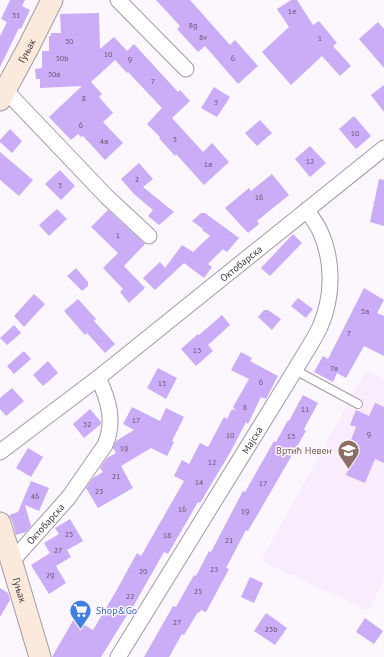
<svg xmlns="http://www.w3.org/2000/svg" width="384" height="657" viewBox="0 0 384 657" font-family="'PT Sans',sans-serif">
<style>
.built{fill:#f8ecfd}
.building{fill:#caacf7}
.lines{fill:none;stroke-linecap:round;stroke-linejoin:round}
.lane-casing{stroke:#a399a8;stroke-width:10}
.street-casing{stroke:#a399a8;stroke-width:17}
.secondary-casing{stroke:#a399a8;stroke-width:23}
.lane{stroke:#fff;stroke-width:8}
.street{stroke:#fff;stroke-width:15}
.secondary{stroke:#fbe9db;stroke-width:21}
.labels{text-anchor:middle;dominant-baseline:central;stroke-width:3;stroke-linejoin:round;paint-order:stroke}
.number-label{font-size:8px;fill:#62576e}
.street-label{font-size:10px;fill:#3f3b41;stroke:#fcf6ff}
.education-label{font-size:10px;fill:#785e54;stroke:#fcf6ff;text-anchor:end}
.shop-label{font-size:10px;fill:#366cbe;stroke:#fcf6ff;text-anchor:start}
</style>
<rect width="100%" height="100%" fill="#fcf6ff"/>
<!-- built -->
<polygon class="built" points="366,371 384,379 384,578 369,611 261,561"/>
<!-- building -->
<g class="building">
<polygon points="10,0 25,0 22,6 30,10 21,29 19,28 0,67 0,36 7,22 1,19"/>
<polygon points="156,0 190,0 230,45 235,40 258,66 238,84 205,46 198,52 177,29 180,26"/>
<polygon points="291,0 297,0 313,25 319,21 337,43 333,46 351,66 340,76 322,56 291,85 262,52 289,27 277,9"/>
<polygon points="99,13 100,49 114,37 127,51 134,44 178,92 180,90 190,101 172,118 203,152 212,143 229,162 204,185 176,154 175,156 159,138 160,137 147,124 162,108 128,72 127,73 115,60 91,82 102,94 99,97 113,113 103,122 123,143 105,160 83,136 81,137 78,134 71,140 49,117 82,86 40,88 40,79 36,79 35,69 42,68 42,51 49,51 49,36 51,36 51,33 61,33 60,14"/>
<polygon points="378,22 384,29 384,68 359,39"/>
<polygon points="384,85 384,112 371,95"/>
<polygon points="214,87 230,97 217,117 201,108"/>
<polygon points="354,116 371,136 356,149 339,129"/>
<polygon points="260,120 272,133 257,146 245,133"/>
<polygon points="10,129 22,141 12,153 0,142 0,140"/>
<polygon points="310,146 326,163 310,177 295,159"/>
<polygon points="0,152 33,180 19,196 0,180"/>
<polygon points="139,163 153,179 143,187 174,212 159,225 148,216 153,210 134,194 121,179"/>
<polygon points="60,170 75,186 61,200 45,184"/>
<polygon points="272,174 289,195 257,221 259,224 248,233 225,208 249,188 251,191"/>
<polygon points="379,179 384,180 384,226 370,222"/>
<polygon points="57,209 67,219 49,236 39,225"/>
<polygon points="108,210 145,244 124,266 145,288 129,303 120,292 123,289 103,268 118,253 91,227"/>
<polygon points="201,213 205,213 239,238 227,252 223,249 208,264 212,267 204,278 184,263 155,290 143,278 160,262 165,268 182,245 193,252 210,236 202,230 203,229 192,221"/>
<polygon points="293,234 302,243 270,276 261,268"/>
<polygon points="76,268 88,282 88,286 82,291 67,276"/>
<polygon points="364,288 384,300 377,313 384,316 384,356 364,346 346,378 337,373 333,382 314,372 323,356 328,359"/>
<polygon points="34,294 45,304 24,327 14,316"/>
<polygon points="298,298 313,309 306,318 291,306"/>
<polygon points="78,299 96,319 94,321 115,344 105,353 87,333 85,335 64,311"/>
<polygon points="264,310 268,310 281,319 272,330 258,317"/>
<polygon points="222,315 230,325 208,345 213,351 196,366 181,349 198,334 199,335"/>
<polygon points="14,325 21,333 7,345 0,338"/>
<polygon points="24,351 31,359 14,374 7,366"/>
<polygon points="241,352 252,358 250,361 278,376 266,399 261,397 248,424 246,422 231,451 200,503 198,502 168,554 164,552 130,612 129,612 101,657 52,657 74,619 93,630 115,593 137,553 141,556 184,481 174,476 182,460 189,464 200,443 208,447 224,417 227,419 232,409 236,411 233,407 249,379 231,370"/>
<polygon points="48,361 58,373 43,386 33,375"/>
<polygon points="158,368 177,378 166,399 147,388"/>
<polygon points="12,388 24,401 6,416 0,409 0,398"/>
<polygon points="303,395 318,403 304,429 306,431 248,531 246,530 226,568 229,569 206,612 201,610 199,613 198,612 184,635 182,634 169,657 144,657 173,606 176,607 194,575 196,576 209,551 211,552 243,491 245,492 274,441 276,442 288,420 289,421"/>
<polygon points="375,403 384,407 384,463 375,459 365,483 346,475 358,445 355,444 356,442 351,440 356,427 350,425 356,410 369,416"/>
<polygon points="132,407 160,421 166,408 184,417 172,441 174,442 167,456 151,448 121,466 133,488 98,508 86,488 93,478 103,472 100,468 107,458 116,453 113,448 116,441 134,430 123,424"/>
<polygon points="90,409 101,422 101,424 84,438 73,424"/>
<polygon points="28,448 43,457 31,477 16,468"/>
<polygon points="31,481 49,488 39,511 25,505 31,526 26,532 16,535 12,520 9,515 18,512"/>
<polygon points="70,519 83,541 67,550 71,557 56,566 66,583 49,594 31,565 50,553 44,543 59,534 55,528"/>
<polygon points="250,577 263,583 254,603 241,597"/>
<polygon points="0,588 8,593 10,600 0,617"/>
<polygon points="266,613 287,628 275,645 254,631"/>
<polygon points="365,618 383,631 374,644 356,632"/>
</g>
<g class="lines">
<defs>
<polyline id="lane" points="295,370 358,404"/>
<g id="street">
<polyline points="118,0 186,69"/>
<polyline points="5,90 107,197 149,236"/>
<path id="s1" d="M 0,452 L 98,378 L 384,148"/>
<path id="s2" d="M 12,561 L 69,497 L 105,445 C 115,422 109,400 98,378"/>
<path id="s3" d="M 118,657 L 295,370 C 303,356 313,342 320,327 C 333,297 334,262 320,231 C 317,224 311,217 307,210"/>
</g>
<g id="secondary">
<path id="s4" d="M 0,100 L 28,48 L 52,0"/>
<path id="s5" d="M 0,523 L 40,657"/>
</g>
</defs>
<!-- lane casing -->
<use href="#lane" class="lane-casing"/>
<!-- street casing -->
<use href="#street" class="street-casing"/>
<!-- secondary casing -->
<use href="#secondary" class="secondary-casing"/>
<!-- lane -->
<use href="#lane" class="lane"/>
<!-- street -->
<use href="#street" class="street"/>
<!-- secondary -->
<use href="#secondary" class="secondary"/>
</g>
<!-- icons -->
<defs>
<symbol id="school-pin" viewBox="-11 -11 22 30"><path d="M0 17L-7.5 6A9.5 9.5 0 1 1 7.5 6Z" fill="#8d6e63" stroke="#fcf6ff"/><path d="M0-5L7-2L0 1L-7-2ZM-4 1L0 2.5L4 1V4Q0 6-4 4Z" fill="#fff"/></symbol>
<symbol id="supermarket-pin" viewBox="-11 -11 22 30"><path d="M0 17L-7.5 6A9.5 9.5 0 1 1 7.5 6Z" fill="#3f7fe0" stroke="#fcf6ff"/><path d="M-6-5.5h2.5l.6 2H6L4.5 2H-2.5L-4.4-4H-6ZM-1.5 3.2a1.3 1.3 0 1 0 .1 0ZM3 3.2a1.3 1.3 0 1 0 .1 0Z" fill="#fff"/></symbol>
</defs>
<g fill-rule="evenodd">
<use href="#school-pin" x="336" y="438" width="25" height="34"/>
<use href="#supermarket-pin" x="68" y="598" width="25" height="34"/>
</g>
<g class="labels">
<!-- number labels -->
<g class="number-label">
<text x="292" y="11">1e</text>
<text x="16" y="15">31</text>
<text x="193" y="25">8g</text>
<text x="203" y="37">8v</text>
<text x="320" y="38">1</text>
<text x="69" y="41">30</text>
<text x="108" y="54">10</text>
<text x="62" y="58">30b</text>
<text x="233" y="58">6</text>
<text x="130" y="59">9</text>
<text x="54" y="74">30a</text>
<text x="153" y="81">7</text>
<text x="84" y="98">8</text>
<text x="216" y="102">3</text>
<text x="81" y="125">6</text>
<text x="355" y="133">10</text>
<text x="175" y="139">5</text>
<text x="104" y="141">4a</text>
<text x="310" y="161">12</text>
<text x="208" y="164">1a</text>
<text x="137" y="179">2</text>
<text x="60" y="185">3</text>
<text x="259" y="197">16</text>
<text x="118" y="235">1</text>
<text x="365" y="311">5a</text>
<text x="349" y="333">7</text>
<text x="197" y="350">13</text>
<text x="334" y="368">7a</text>
<text x="261" y="382">6</text>
<text x="162" y="383">15</text>
<text x="245" y="407">8</text>
<text x="305" y="409">11</text>
<text x="136" y="420">17</text>
<text x="87" y="424">32</text>
<text x="369" y="434">9</text>
<text x="230" y="435">10</text>
<text x="291" y="436">13</text>
<text x="124" y="448">19</text>
<text x="212" y="462">12</text>
<text x="116" y="476">21</text>
<text x="199" y="482">14</text>
<text x="263" y="483">17</text>
<text x="99" y="491">23</text>
<text x="35" y="496">46</text>
<text x="182" y="509">16</text>
<text x="245" y="511">19</text>
<text x="69" y="534">25</text>
<text x="167" y="535">18</text>
<text x="229" y="540">21</text>
<text x="58" y="550">27</text>
<text x="214" y="569">23</text>
<text x="143" y="571">20</text>
<text x="50" y="575">29</text>
<text x="198" y="591">25</text>
<text x="130" y="596">22</text>
<text x="177" y="622">27</text>
<text x="271" y="629">23b</text>
</g>
<!-- street labels -->
<g class="street-label">
<text stroke="none"><textPath href="#s4" startOffset="56">Гуњак</textPath></text>
<text stroke="none"><textPath href="#s1" startOffset="306">Октобарска</textPath></text>
<text stroke="none"><textPath href="#s3" startOffset="255">Мајска</textPath></text>
<text stroke="none"><textPath href="#s2" startOffset="50">Октобарска</textPath></text>
<text stroke="none"><textPath href="#s5" startOffset="70">Гуњак</textPath></text>
</g>
<!-- education labels -->
<g class="education-label">
<text x="332" y="450">Вртић Невен</text>
</g>
<!-- shop labels -->
<g class="shop-label">
<text x="96" y="610">Shop&amp;Go</text>
</g>
</g>
</svg>
